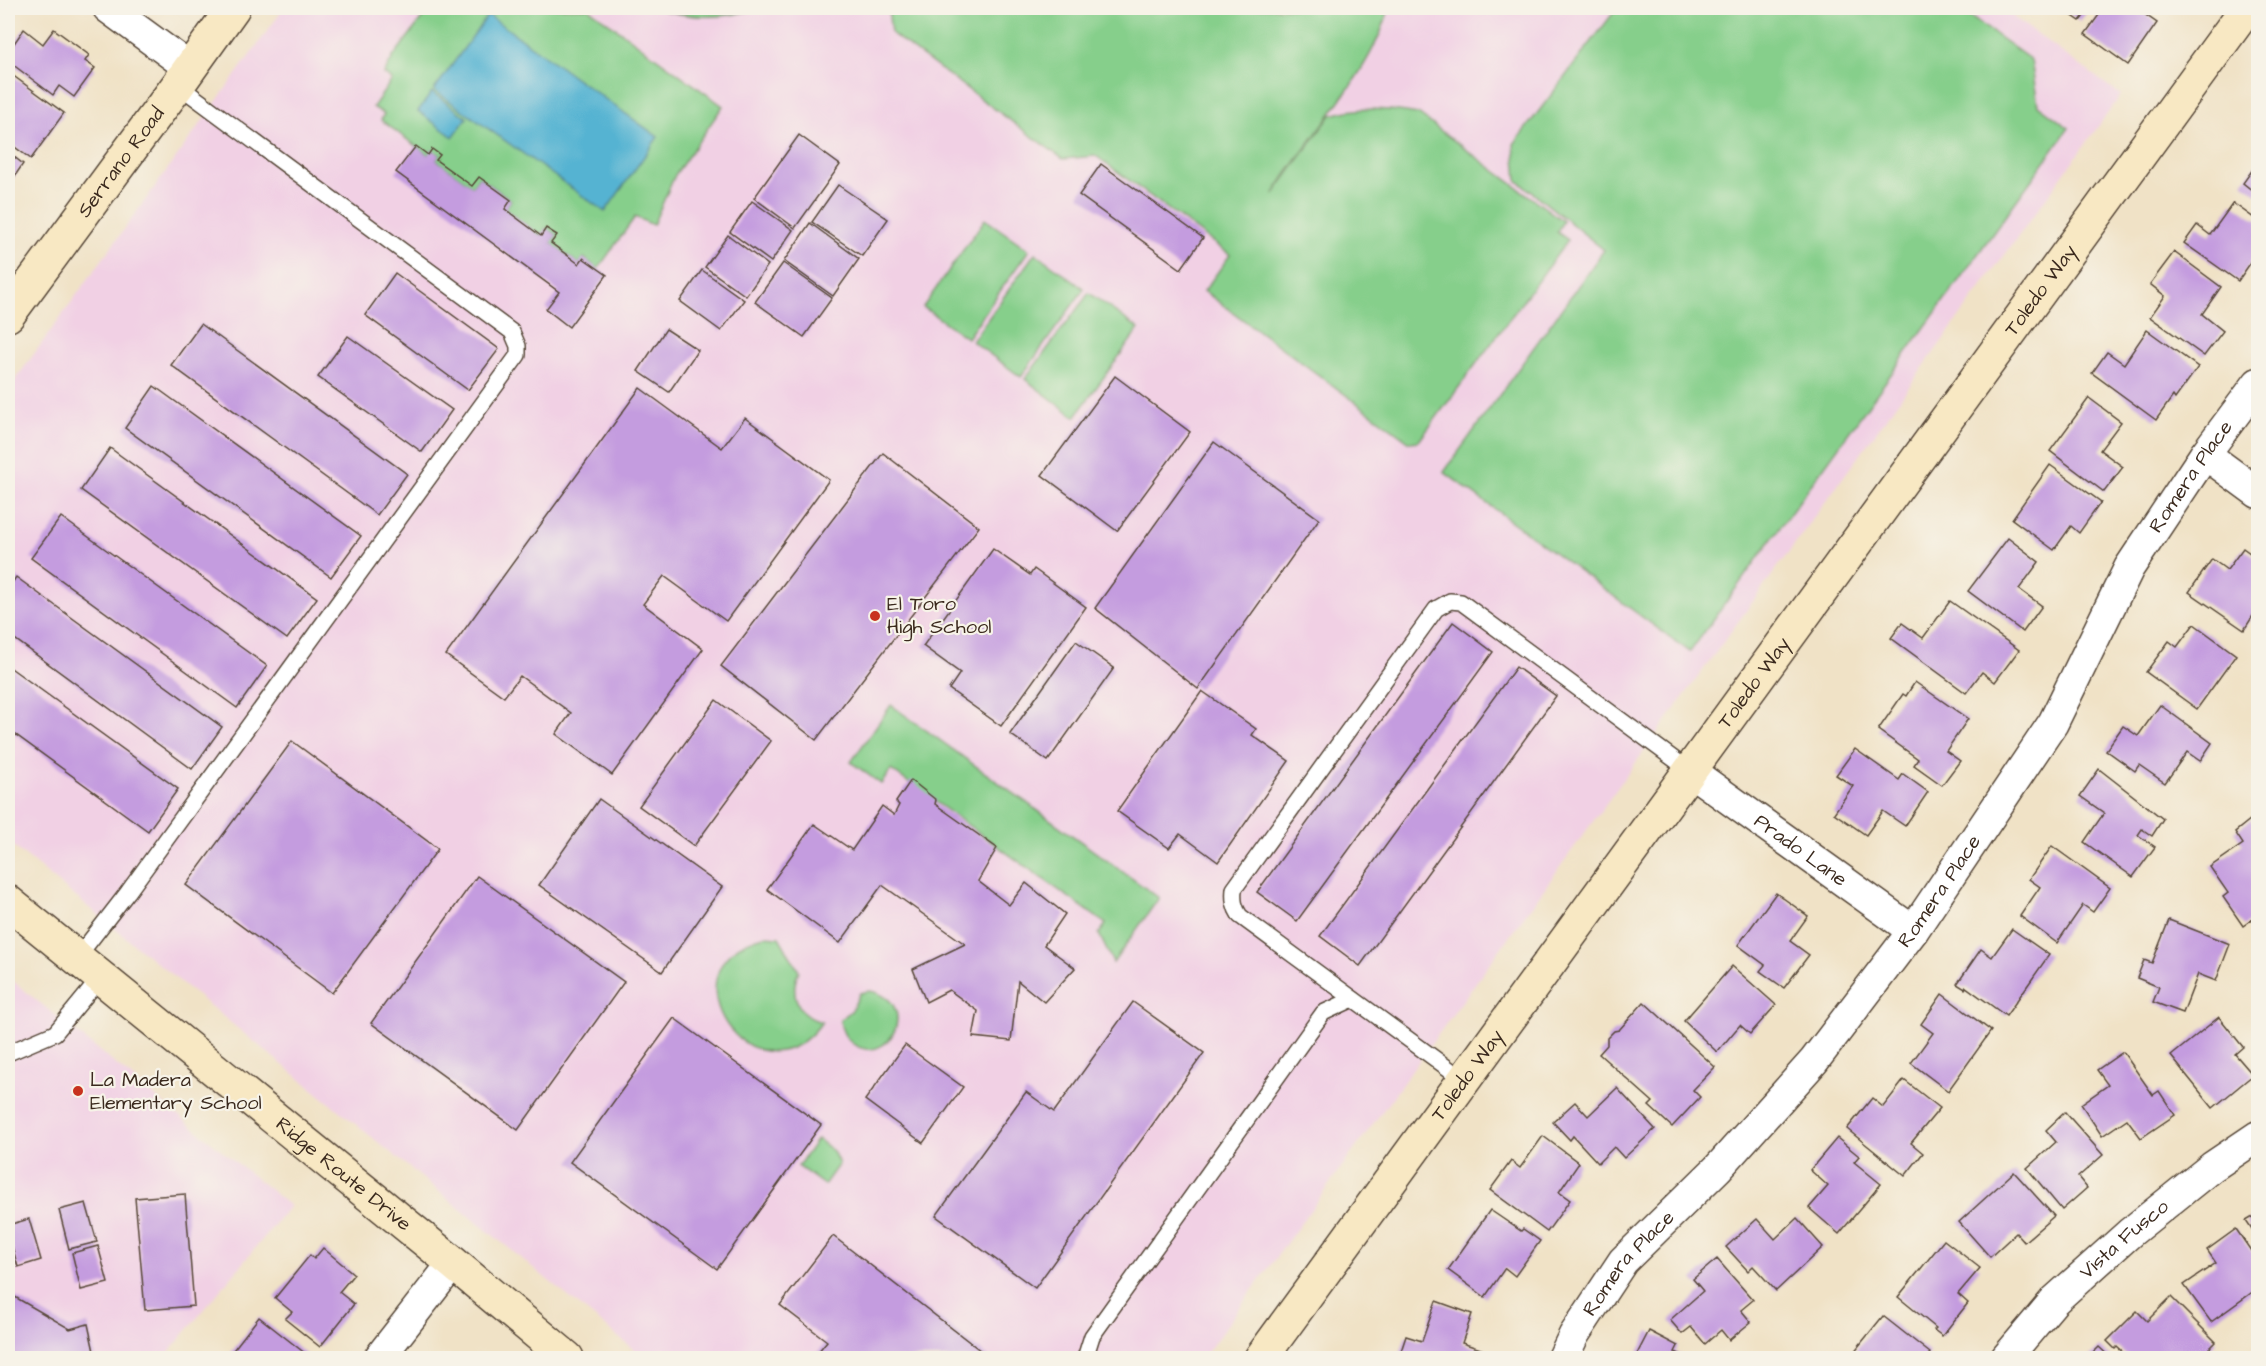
<svg xmlns="http://www.w3.org/2000/svg" width="2266" height="1366" viewBox="0 0 2266 1366" font-family="'Architects Daughter',sans-serif">
<style>
.built{fill:#f1d0e4}
.green{fill:#86cf8b;stroke:#607c54;stroke-width:1.5}
.water{fill:#54b3d2;stroke:#486e78;stroke-width:1.5}
.building{fill:#c49cdf}
.lines{fill:none;stroke-linecap:round;stroke-linejoin:round}
.lane-casing{stroke:#564637;stroke-width:18}
.street-casing{stroke:#564637;stroke-width:33}
.secondary-casing{stroke:#564637;stroke-width:36}
.lane{stroke:#fff;stroke-width:15}
.street{stroke:#fff;stroke-width:30}
.secondary{stroke:#f8e8c3;stroke-width:33}
.poi-dot{fill:#c8321e;stroke:#f7f3e8;stroke-width:2}
.labels{text-anchor:middle;dominant-baseline:central;stroke-width:4.5;stroke-linejoin:round;paint-order:stroke}
.street-label{font-size:20px;fill:#3b2a1e;stroke:#f7f3e8}
.poi-label{font-size:20px;fill:#3b2a1e;stroke:#f7f3e8;text-anchor:start}
</style>
<rect width="100%" height="100%" fill="#f7f3e8"/>
<filter id="ink" filterUnits="userSpaceOnUse"><feTurbulence type="fractalNoise" baseFrequency=".0167" numOctaves="2"/><feDisplacementMap in="SourceGraphic" scale="12" xChannelSelector="R" yChannelSelector="G"/><feConvolveMatrix kernelMatrix="1 2 1 2 8 2 1 2 1" color-interpolation-filters="sRGB"/></filter>
<filter id="wash" filterUnits="userSpaceOnUse"><feTurbulence type="fractalNoise" baseFrequency=".008" numOctaves="4" result="noise"/><feDisplacementMap in="SourceGraphic" scale="24" xChannelSelector="R" yChannelSelector="G"/><feGaussianBlur stdDeviation="1.35" result="paint"/><feColorMatrix in="noise" values="0 0 0 0 0 0 0 0 0 0 0 0 0 0 0 0 0 1.4 0 .05"/><feComposite in="paint" operator="in"/></filter>
<g filter="url(#wash)">
<rect width="100%" height="100%" fill="#f0e2c6"/>
<!-- built -->
<g class="built">
<polygon points="284,8 2001,8 2121,95 1203,1358 644,1358 8,842 8,390"/>
<polygon points="8,977 290,1206 164,1358 8,1358"/>
</g>
<!-- green -->
<g class="green">
<polygon points="430,8 588,8 723,106 675,175 653,225 635,217 598,269 584,258 579,264 551,243 557,235 546,228 541,236 505,209 511,200 479,177 472,186 436,160 440,155 432,150 428,155 381,120 384,114 373,107 392,80 384,74 393,57"/>
<path d="M 656,8 L 757,8 C 725,20 688,18 656,8 Z"/>
<path d="M 888,8 L 1389,8 C 1372,74 1308,136 1273,195 L 1331,115 C 1359,106 1389,109 1418,114 L 1563,221 L 1557,232 L 1568,240 L 1419,441 L 1410,442 L 1204,291 L 1230,255 L 1096,156 L 1063,159 L 891,33 Z"/>
<polygon points="1617,8 1958,8 2031,60 2038,105 2069,128 1690,652 1444,472 1604,250 1517,180 1514,144"/>
<polygon points="985,219 1029,250 967,338 923,307"/>
<polygon points="1035,253 1084,289 1021,377 972,341"/>
<polygon points="1089,293 1139,329 1075,417 1025,379"/>
<polygon points="891,705 1159,898 1113,963 1099,934 1106,924 891,770 881,784 851,762"/>
<path d="M 764,936 L 779,937 L 799,971 C 789,993 797,1016 822,1022 C 755,1114 654,965 764,936 Z"/>
<path d="M 870,991 C 922,1002 889,1068 853,1044 C 845,1038 841,1030 840,1020 L 852,1010 L 860,993 Z"/>
<polygon points="817,1139 833,1151 839,1164 824,1185 798,1166"/>
</g>
<!-- water -->
<g class="water">
<polygon points="488,15 658,137 605,212 434,90"/>
<polygon points="432,92 467,118 453,137 418,111"/>
</g>
<g id="blocks">
<!-- building -->
<g class="building">
<polygon points="2061,8 2090,8 2080,21"/>
<polygon points="2104,8 2142,8 2140,11 2157,23 2128,65 2085,34"/>
<polygon points="24,29 43,44 54,29 89,55 85,61 95,68 74,97 59,86 53,95 8,61 8,52"/>
<polygon points="8,72 64,113 31,159 8,142"/>
<polygon points="799,135 840,165 795,228 754,198"/>
<polygon points="416,146 428,155 432,149 440,155 436,160 472,186 479,177 511,200 505,209 541,236 546,228 557,235 551,243 579,264 583,258 607,275 569,327 546,309 559,292 396,172"/>
<polygon points="8,152 23,164 8,186"/>
<polygon points="2258,162 2258,195 2243,183"/>
<polygon points="1101,164 1203,238 1181,269 1079,195"/>
<polygon points="838,185 888,219 862,256 812,222"/>
<polygon points="752,201 793,230 771,262 730,232"/>
<polygon points="2233,203 2258,221 2258,252 2238,281 2184,243 2197,225 2210,235"/>
<polygon points="810,223 859,259 833,296 784,261"/>
<polygon points="728,235 768,265 746,296 705,267"/>
<polygon points="2174,252 2221,287 2202,314 2223,331 2204,356 2150,317 2165,296 2150,284"/>
<polygon points="783,263 832,298 804,337 755,302"/>
<polygon points="702,270 744,300 721,331 680,301"/>
<polygon points="395,273 499,349 468,390 365,315"/>
<polygon points="201,324 407,474 377,515 171,365"/>
<polygon points="666,329 698,350 669,392 638,371"/>
<polygon points="2147,330 2198,367 2175,399 2173,396 2156,420 2092,373 2107,352 2124,364"/>
<polygon points="348,336 452,410 422,452 318,377"/>
<polygon points="1115,376 1190,432 1117,531 1042,475"/>
<polygon points="154,386 361,536 331,577 125,428"/>
<polygon points="640,388 722,448 745,418 829,480 726,621 664,576 643,604 703,649 612,775 556,734 571,713 520,676 504,697 446,655"/>
<polygon points="2089,398 2121,422 2100,450 2123,467 2104,492 2050,451"/>
<polygon points="1214,442 1319,519 1198,689 1095,608"/>
<polygon points="110,448 317,598 287,639 81,490"/>
<polygon points="883,453 979,527 816,740 721,666"/>
<polygon points="2050,465 2101,502 2079,533 2071,526 2054,550 2012,519"/>
<polygon points="61,517 267,666 237,708 31,558"/>
<polygon points="2008,538 2039,562 2019,589 2042,606 2023,632 1968,591"/>
<polygon points="2243,548 2258,559 2258,608 2244,630 2189,592 2212,559 2227,570"/>
<polygon points="993,549 1030,575 1034,569 1086,607 1001,726 949,689 960,673 923,646"/>
<polygon points="16,577 222,727 192,769 8,634 8,589"/>
<polygon points="1950,601 2019,650 1995,682 1982,672 1966,693 1891,638 1902,623 1923,638"/>
<polygon points="1453,622 1493,652 1297,921 1257,892"/>
<polygon points="2194,624 2236,655 2197,709 2146,672 2169,641 2177,647"/>
<polygon points="1076,641 1114,668 1048,761 1010,734"/>
<polygon points="8,666 178,789 148,831 8,729"/>
<polygon points="1516,667 1556,696 1360,966 1320,936"/>
<polygon points="1915,682 1968,719 1946,751 1960,761 1942,785 1914,765 1918,759 1878,730 1903,694 1906,696"/>
<polygon points="1202,691 1256,729 1252,735 1289,761 1218,862 1180,834 1169,848 1117,811"/>
<polygon points="716,700 771,741 694,846 639,806"/>
<polygon points="2160,705 2212,743 2200,761 2187,752 2165,783 2139,765 2135,771 2106,750 2123,726 2138,736"/>
<polygon points="292,741 438,849 332,993 186,885"/>
<polygon points="1855,749 1899,780 1903,774 1928,792 1905,826 1883,811 1866,835 1834,813 1853,786 1836,775"/>
<polygon points="2099,769 2163,819 2152,836 2142,829 2138,835 2155,847 2133,877 2084,842 2104,813 2080,796"/>
<polygon points="911,780 936,800 935,804 997,848 978,881 1009,905 1026,883 1065,914 1044,945 1075,968 1044,1002 1018,981 1011,1041 973,1037 978,1011 949,990 926,1002 913,969 965,944 882,885 840,943 767,889 814,824 852,850 882,806 894,815 899,805 896,802"/>
<polygon points="599,799 722,887 662,972 539,885"/>
<polygon points="2251,819 2258,829 2258,915 2243,926 2223,897 2228,893 2210,867 2243,844 2235,832"/>
<polygon points="2052,846 2110,888 2093,912 2083,905 2057,943 2020,916 2040,887 2029,879"/>
<polygon points="477,876 624,982 518,1130 371,1023"/>
<polygon points="1776,893 1808,916 1790,941 1809,955 1784,988 1760,971 1765,965 1738,945"/>
<polygon points="2169,920 2230,944 2216,981 2198,974 2183,1013 2153,1002 2159,987 2137,978 2144,960 2152,963"/>
<polygon points="2012,929 2049,955 2006,1016 1966,987 1965,989 1957,984 1981,949 1992,957"/>
<polygon points="1732,966 1776,1005 1750,1034 1740,1025 1717,1052 1684,1021"/>
<polygon points="1942,994 1991,1031 1948,1091 1911,1063 1933,1033 1921,1024"/>
<polygon points="1133,1002 1204,1053 1035,1288 936,1216 1026,1092 1054,1112"/>
<polygon points="1644,1002 1715,1067 1693,1090 1700,1097 1672,1127 1649,1106 1653,1102 1599,1054 1607,1045 1607,1038 1614,1031 1619,1030"/>
<polygon points="2219,1017 2243,1047 2235,1054 2253,1075 2213,1108 2171,1056"/>
<polygon points="674,1018 821,1125 717,1269 570,1162"/>
<polygon points="905,1045 963,1087 923,1143 865,1100"/>
<polygon points="2123,1052 2153,1095 2159,1091 2175,1115 2141,1138 2127,1119 2102,1136 2081,1104 2108,1085 2097,1070"/>
<polygon points="1904,1080 1940,1108 1911,1143 1923,1153 1905,1176 1847,1129 1872,1098 1883,1107"/>
<polygon points="1617,1088 1655,1129 1624,1158 1614,1147 1598,1163 1573,1136 1570,1140 1553,1122 1575,1102 1588,1116"/>
<polygon points="2065,1112 2103,1155 2078,1177 2087,1188 2062,1210 2027,1168 2056,1142 2046,1130"/>
<polygon points="1543,1136 1579,1163 1559,1192 1570,1200 1547,1232 1490,1190 1511,1161 1520,1168"/>
<polygon points="1837,1138 1859,1156 1854,1162 1881,1184 1839,1234 1809,1208 1828,1186 1810,1170"/>
<polygon points="2014,1172 2054,1216 2024,1242 2016,1233 1990,1257 1959,1222"/>
<polygon points="185,1194 194,1306 145,1310 135,1198"/>
<polygon points="86,1203 97,1242 69,1249 59,1210"/>
<polygon points="1490,1210 1521,1231 1523,1229 1540,1241 1515,1276 1505,1268 1485,1297 1448,1270"/>
<polygon points="2258,1214 2258,1239 2246,1221"/>
<polygon points="1797,1218 1823,1247 1776,1291 1753,1266 1748,1271 1726,1247 1757,1219 1775,1239"/>
<polygon points="29,1219 41,1260 18,1267 8,1232 8,1225"/>
<polygon points="2236,1229 2258,1261 2258,1288 2211,1322 2184,1285 2216,1263 2207,1250"/>
<polygon points="833,1236 990,1358 813,1358 827,1341 780,1305"/>
<polygon points="1944,1240 1980,1268 1958,1294 1968,1303 1942,1336 1934,1330 1936,1328 1898,1297"/>
<polygon points="98,1246 108,1283 81,1290 72,1253"/>
<polygon points="323,1248 354,1274 339,1292 354,1304 320,1347 285,1319 292,1312 275,1298 310,1255 314,1259"/>
<polygon points="1717,1259 1753,1300 1741,1310 1751,1322 1729,1340 1721,1330 1705,1344 1691,1327 1682,1334 1670,1320 1703,1291 1693,1279"/>
<polygon points="8,1293 70,1329 88,1324 95,1356 85,1358 8,1358"/>
<polygon points="2171,1297 2216,1342 2200,1358 2129,1358 2117,1347 2115,1349 2107,1341 2137,1311 2147,1321"/>
<polygon points="1436,1301 1472,1314 1462,1343 1487,1351 1485,1358 1399,1357 1406,1336 1422,1341"/>
<polygon points="1883,1316 1930,1353 1926,1358 1849,1358"/>
<polygon points="259,1317 311,1358 227,1358"/>
<polygon points="1649,1331 1678,1346 1675,1352 1689,1358 1635,1358"/>
<polygon points="2099,1347 2111,1358 2088,1358"/>
</g>
</g>
</g>
<g filter="url(#ink)">
<use href="#blocks" fill-opacity="0" stroke="#564637" stroke-width="1.5"/>
<g class="lines">
<defs>
<g id="lane">
<polyline points="76,959 128,892 518,355 518,346 512,332 178,85"/>
<polyline points="8,1053 55,1033 101,977"/>
<path d="M 1464,1080 L 1240,916 C 1234,907 1233,900 1234,889 L 1436,609 L 1450,601 L 1461,602 L 1690,771"/>
<polyline points="1085,1358 1092,1336 1323,1013 1353,999"/>
</g>
<g id="street">
<polyline points="108,8 190,68"/>
<polyline points="2205,454 2258,493"/>
<path id="s1" d="M 1690,771 L 1913,931"/>
<polyline points="379,1358 453,1263"/>
<path id="s2" d="M 1563,1358 L 1574,1335 L 1623,1261 L 1718,1168 L 1814,1061 L 1913,931 L 2053,723 L 2129,568 L 2205,454 L 2258,383"/>
<path id="s3" d="M 2006,1358 L 2054,1301 L 2131,1232 L 2212,1167 L 2258,1136"/>
</g>
<g id="secondary">
<path id="s4" d="M 8,315 L 178,85 L 233,8"/>
<path id="s5" d="M 8,902 L 453,1263 L 567,1358"/>
<path id="s6" d="M 1261,1358 L 2247,8"/>
</g>
</defs>
<!-- lane casing -->
<use href="#lane" class="lane-casing"/>
<!-- street casing -->
<use href="#street" class="street-casing"/>
<!-- secondary casing -->
<use href="#secondary" class="secondary-casing"/>
<!-- lane -->
<use href="#lane" class="lane"/>
<!-- street -->
<use href="#street" class="street"/>
<!-- secondary -->
<use href="#secondary" class="secondary"/>
</g>
</g>
<!-- markers -->
<g class="poi-dot">
<circle cx="875" cy="616" r="6"/>
<circle cx="78" cy="1091" r="6"/>
</g>
<g class="labels">
<!-- street labels -->
<g class="street-label">
<text stroke="none"><textPath href="#s4" startOffset="190">Serrano Road</textPath></text>
<text stroke="none"><textPath href="#s6" startOffset="1322">Toledo Way</textPath></text>
<text stroke="none"><textPath href="#s2" startOffset="1088">Romera Place</textPath></text>
<text stroke="none"><textPath href="#s6" startOffset="836">Toledo Way</textPath></text>
<text stroke="none"><textPath href="#s1" startOffset="136">Prado Lane</textPath></text>
<text stroke="none"><textPath href="#s2" startOffset="602">Romera Place</textPath></text>
<text stroke="none"><textPath href="#s6" startOffset="350">Toledo Way</textPath></text>
<text stroke="none"><textPath href="#s5" startOffset="432">Ridge Route Drive</textPath></text>
<text stroke="none"><textPath href="#s3" startOffset="168">Vista Fusco</textPath></text>
<text stroke="none"><textPath href="#s2" startOffset="116">Romera Place</textPath></text>
</g>
<!-- poi labels -->
<g class="poi-label">
<text x="887" y="604">El Toro<tspan x="887" dy="23">High School</tspan></text>
<text x="90" y="1080">La Madera<tspan x="90" dy="23">Elementary School</tspan></text>
</g>
</g>
<!-- margin -->
<rect width="2266" height="1366" fill="none" stroke="#f7f3e8" stroke-width="30"/>
</svg>
